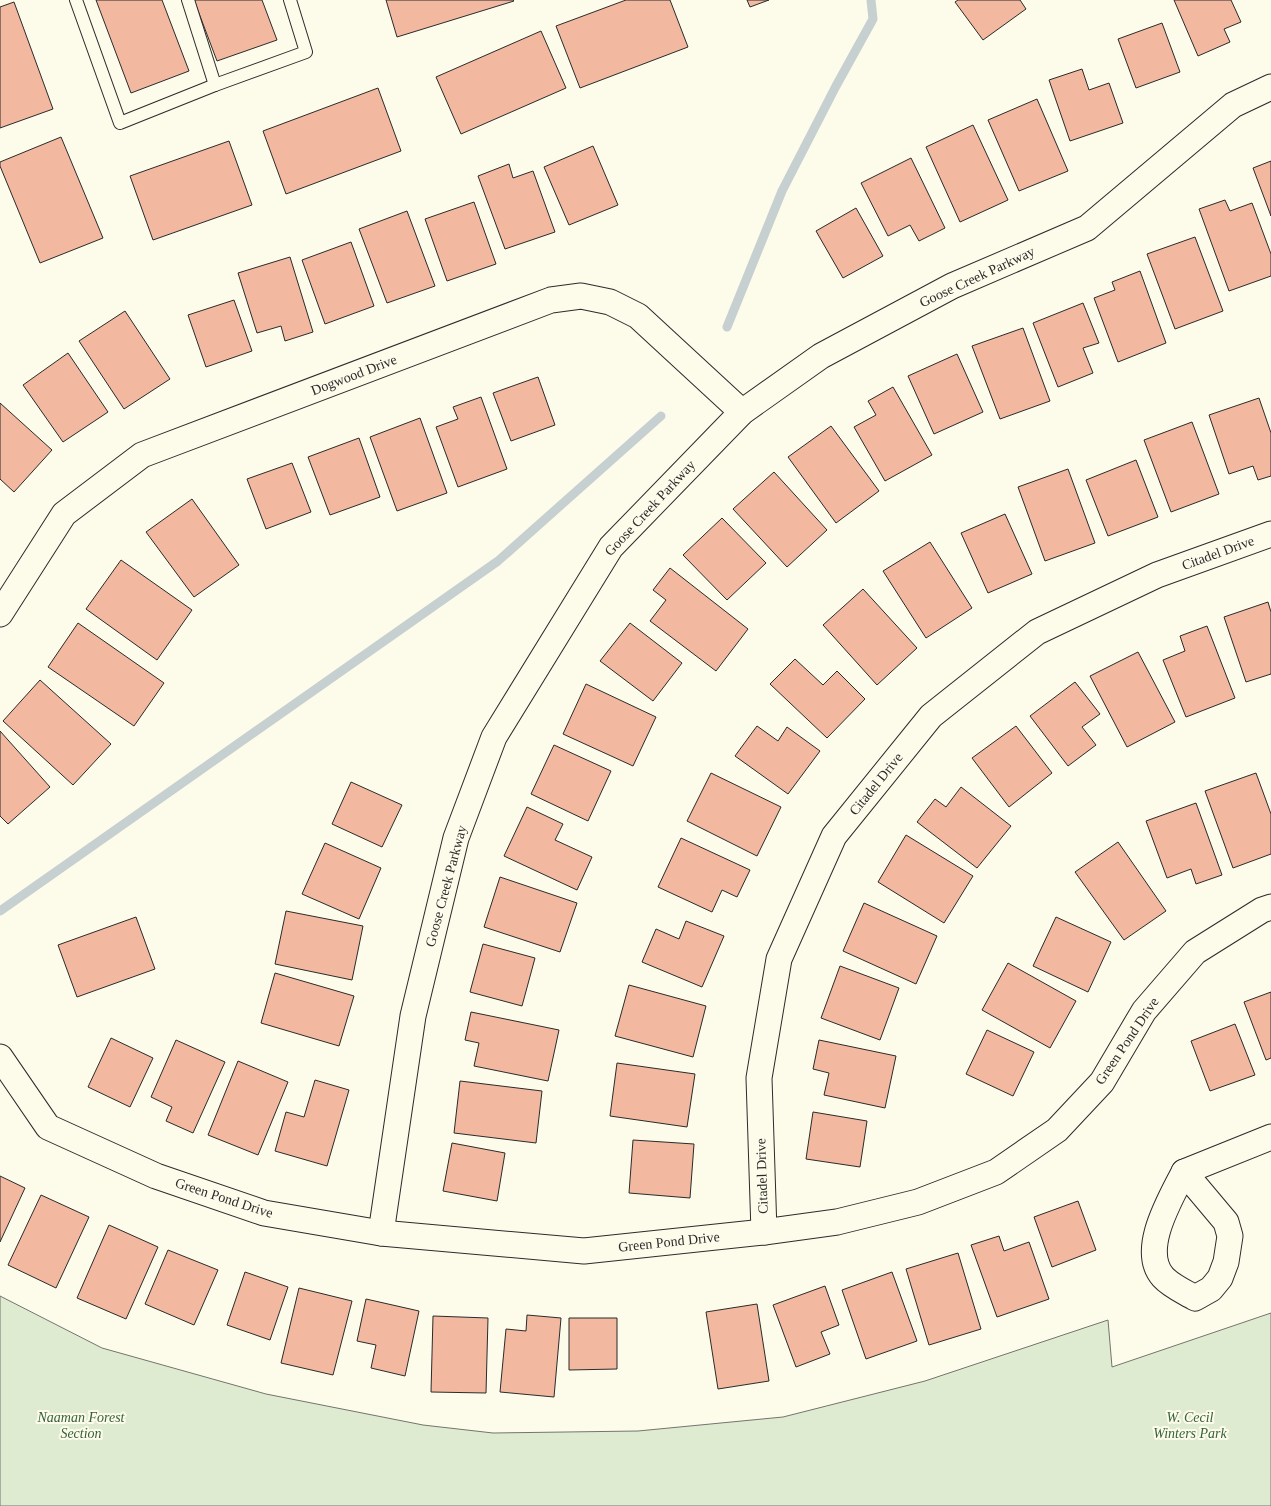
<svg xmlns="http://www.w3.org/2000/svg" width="1271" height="1506" viewBox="0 0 1271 1506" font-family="Georgia,serif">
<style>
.green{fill:#deebd1;stroke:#74746e}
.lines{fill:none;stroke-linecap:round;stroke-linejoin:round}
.stream{stroke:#c7d0d0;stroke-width:9}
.building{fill:#f2b8a0;stroke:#2b2b2b}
.lane-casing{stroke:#2b2b2b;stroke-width:14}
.street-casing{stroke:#2b2b2b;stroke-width:27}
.lane{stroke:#fdfbea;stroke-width:12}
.street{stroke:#fdfbea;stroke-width:25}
.labels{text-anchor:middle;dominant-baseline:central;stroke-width:4;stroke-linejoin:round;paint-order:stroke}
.street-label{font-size:14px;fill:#2b2b2b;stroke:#fdfbea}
.park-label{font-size:14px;font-style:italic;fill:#34623c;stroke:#fdfbea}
</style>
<rect width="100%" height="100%" fill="#fdfbea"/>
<!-- green -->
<polygon class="green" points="0,1296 102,1348 266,1394 423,1425 493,1433 638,1431 783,1417 925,1381 1108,1320 1112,1367 1271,1313 1271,1506 0,1506"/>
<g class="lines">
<!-- stream -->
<g class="stream">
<polyline points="727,327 782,191 836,86 873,19 871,0"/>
<polyline points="0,911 498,561 661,416"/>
</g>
</g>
<!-- building -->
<g class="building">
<polygon points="96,0 162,0 189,71 131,93"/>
<polygon points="194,0 262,0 277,40 217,61"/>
<polygon points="386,0 513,0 514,1 397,37"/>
<polygon points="626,0 670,0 688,47 580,88 556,26"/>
<polygon points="747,0 769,0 750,7"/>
<polygon points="958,0 1020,0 1026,9 983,40 955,2"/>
<polygon points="1174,0 1231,0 1241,22 1224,29 1230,42 1198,56"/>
<polygon points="14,2 53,109 0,128 0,7"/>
<polygon points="1162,23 1180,72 1136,88 1118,39"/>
<polygon points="541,31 566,88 461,134 436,77"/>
<polygon points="1082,69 1089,90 1109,83 1123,123 1070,141 1049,80"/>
<polygon points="378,88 401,151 286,194 263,131"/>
<polygon points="1037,99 1068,171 1019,191 988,120"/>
<polygon points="973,125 1008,200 960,222 926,147"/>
<polygon points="61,137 103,238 40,263 0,166 0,162"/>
<polygon points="229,141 252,205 153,240 130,176"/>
<polygon points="593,146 618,205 569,225 544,167"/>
<polygon points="911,158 945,228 919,241 910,225 888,236 861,183"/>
<polygon points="1271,161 1271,216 1253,168"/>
<polygon points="509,164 513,178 533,171 555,232 505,249 478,176"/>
<polygon points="1225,200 1230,211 1252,203 1271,254 1271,276 1229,291 1199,209"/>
<polygon points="474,202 496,264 447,281 425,219"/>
<polygon points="856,208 883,256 843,278 816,231"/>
<polygon points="407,211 435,286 387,303 359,229"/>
<polygon points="1195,237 1223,311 1175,329 1147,254"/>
<polygon points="351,242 374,306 325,324 302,260"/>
<polygon points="290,257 313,332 285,341 281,326 257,333 238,273"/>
<polygon points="1140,271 1166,343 1118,362 1094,298 1115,290 1112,282"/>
<polygon points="234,300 252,351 206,367 188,315"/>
<polygon points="1083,303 1099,343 1083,348 1093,373 1058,387 1033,323"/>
<polygon points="125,311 170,379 124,409 79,341"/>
<polygon points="1023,328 1050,401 1000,419 972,346"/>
<polygon points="68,353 108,412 63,442 23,385"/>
<polygon points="957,354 983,412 934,434 908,376"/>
<polygon points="538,377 555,425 511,441 493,393"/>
<polygon points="893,387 932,455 885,481 854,427 876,415 868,401"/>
<polygon points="481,397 507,469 458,487 436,427 458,419 453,407"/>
<polygon points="1259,398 1271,433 1271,476 1258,480 1253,466 1229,474 1209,415"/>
<polygon points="0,403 52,450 14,492 0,479"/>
<polygon points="420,418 447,493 397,511 370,437"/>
<polygon points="1192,422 1219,494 1171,512 1144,440"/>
<polygon points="831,426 879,491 836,523 788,457"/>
<polygon points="359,438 380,497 330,515 308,457"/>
<polygon points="1136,460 1158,517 1108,536 1086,480"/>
<polygon points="292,463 311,512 266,529 247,479"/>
<polygon points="1068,469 1095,543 1045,561 1018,487"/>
<polygon points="774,472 827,530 787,567 733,509"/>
<polygon points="192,499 239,565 194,597 146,532"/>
<polygon points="1005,514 1032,574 988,593 961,533"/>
<polygon points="722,518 766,563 727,600 683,555"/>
<polygon points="930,542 972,608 926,638 883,571"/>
<polygon points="121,560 192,610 157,660 86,609"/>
<polygon points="670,568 748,629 716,671 650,621 666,600 653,590"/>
<polygon points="863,589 917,648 877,685 823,625"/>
<polygon points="1268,602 1271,612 1271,674 1246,682 1224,617"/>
<polygon points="78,623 164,683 134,726 48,667"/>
<polygon points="630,623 682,663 653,701 600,661"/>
<polygon points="1207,626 1235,698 1186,717 1163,660 1185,651 1180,636"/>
<polygon points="1138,652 1175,722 1127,747 1090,676"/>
<polygon points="795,659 823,685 837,671 865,699 827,738 770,684"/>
<polygon points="40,680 111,744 73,785 3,721"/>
<polygon points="1075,682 1100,714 1082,727 1096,745 1068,766 1030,716"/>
<polygon points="586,684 656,717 633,766 563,734"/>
<polygon points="757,726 778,741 787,727 820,751 788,794 735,756"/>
<polygon points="1016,726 1052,773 1009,807 972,758"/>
<polygon points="0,731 50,787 8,824 0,816"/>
<polygon points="554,745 611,771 588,821 531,794"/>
<polygon points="711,773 781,807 757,856 687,821"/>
<polygon points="1256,773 1271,814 1271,854 1233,868 1205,791"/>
<polygon points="351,782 402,805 382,847 332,824"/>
<polygon points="961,787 1011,826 977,868 917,822 935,799 946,807"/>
<polygon points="1196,803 1222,875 1196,884 1191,869 1167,878 1146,821"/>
<polygon points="527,807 563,824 555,840 592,857 577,890 504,856"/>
<polygon points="906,835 973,876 944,923 878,882"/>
<polygon points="681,838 750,870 737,897 722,890 712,912 658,887"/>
<polygon points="1118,842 1166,911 1124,940 1075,872"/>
<polygon points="325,843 381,868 359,919 302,894"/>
<polygon points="500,877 577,903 560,952 484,927"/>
<polygon points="864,903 937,936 916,984 843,951"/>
<polygon points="286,911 363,926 352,980 275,964"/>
<polygon points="136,917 155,969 77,997 58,945"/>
<polygon points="1056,917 1111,942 1088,992 1033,966"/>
<polygon points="686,921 724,936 702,987 642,962 656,929 679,939"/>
<polygon points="483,944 535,958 522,1006 470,992"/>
<polygon points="1008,963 1076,1001 1050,1048 982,1010"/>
<polygon points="840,966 899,988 880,1040 821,1018"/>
<polygon points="275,973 354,996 339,1046 261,1023"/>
<polygon points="629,985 706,1006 693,1057 615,1036"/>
<polygon points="1271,992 1271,1058 1266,1060 1244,1002"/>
<polygon points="471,1012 559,1030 548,1081 474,1066 479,1043 465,1040"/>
<polygon points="1235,1024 1255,1075 1210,1091 1191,1041"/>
<polygon points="987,1030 1034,1052 1013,1096 966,1074"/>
<polygon points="111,1038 153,1058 130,1107 88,1087"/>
<polygon points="176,1040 225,1062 193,1133 166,1121 172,1107 151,1097"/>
<polygon points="819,1040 896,1056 885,1108 824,1095 829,1073 813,1069"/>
<polygon points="238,1061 288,1082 258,1155 208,1135"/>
<polygon points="617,1063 695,1074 687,1127 610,1116"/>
<polygon points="315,1080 349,1090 327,1166 275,1151 286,1112 304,1117"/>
<polygon points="460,1081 542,1091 536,1143 454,1133"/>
<polygon points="813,1112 867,1121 860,1167 806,1159"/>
<polygon points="633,1140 694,1144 690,1198 629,1193"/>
<polygon points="452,1143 505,1153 497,1201 443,1191"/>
<polygon points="0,1176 25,1188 0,1242"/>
<polygon points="41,1195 89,1217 56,1288 8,1265"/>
<polygon points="1078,1201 1096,1250 1052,1267 1034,1217"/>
<polygon points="109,1225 158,1247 126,1319 77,1298"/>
<polygon points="999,1236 1004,1251 1029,1242 1049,1299 997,1317 971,1245"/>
<polygon points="168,1250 218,1270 194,1325 145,1304"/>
<polygon points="958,1253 981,1329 929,1345 906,1269"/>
<polygon points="245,1272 288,1287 270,1340 227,1325"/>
<polygon points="892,1272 917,1341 866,1359 842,1290"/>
<polygon points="825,1286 839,1325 821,1332 830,1354 796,1367 773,1305"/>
<polygon points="299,1288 352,1301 333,1375 281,1363"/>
<polygon points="366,1299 419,1311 405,1376 371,1368 376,1345 357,1341"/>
<polygon points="757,1304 769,1381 718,1389 706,1312"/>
<polygon points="527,1315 561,1318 554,1397 500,1392 506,1329 526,1331"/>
<polygon points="433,1316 488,1318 486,1393 431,1392"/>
<polygon points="569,1318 617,1318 617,1369 569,1370"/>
</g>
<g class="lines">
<defs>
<g id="lane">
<polyline points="76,0 120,123 215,85 306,52 290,0"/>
<polyline points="188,0 215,85"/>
</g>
<g id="street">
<polyline points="0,614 64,514 142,455 551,300 581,296 610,302 638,316 742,412"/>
<polyline points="0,1057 48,1127 156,1176 264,1213 381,1233 584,1251 764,1232 837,1222 918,1202 996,1172 1057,1130 1102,1082 1144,1011 1195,952 1262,910 1271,907"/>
<path d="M 1184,1172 L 1226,1222 L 1230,1236 L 1226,1262 L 1220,1278 L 1211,1289 L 1195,1298 C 1185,1292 1171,1286 1163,1277 C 1139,1250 1171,1198 1184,1172 Z"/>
<polyline points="1184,1172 1271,1137"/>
<polyline points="764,1232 759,1078 779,959 834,836 931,716 1037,632 1157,575 1271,534"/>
<polyline points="381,1233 413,1016 456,838 494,737 611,547 742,412 821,356 952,286 1087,228 1233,105 1271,87"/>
</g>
</defs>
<!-- lane casing -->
<use href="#lane" class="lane-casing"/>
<!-- street casing -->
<use href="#street" class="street-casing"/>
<!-- lane -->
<use href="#lane" class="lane"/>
<!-- street -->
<use href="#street" class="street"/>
</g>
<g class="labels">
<!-- street labels -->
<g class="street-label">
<text transform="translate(977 277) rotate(-25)">Goose Creek Parkway</text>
<text transform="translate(354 375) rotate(-21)">Dogwood Drive</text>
<text transform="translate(650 508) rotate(-47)">Goose Creek Parkway</text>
<text transform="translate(1218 553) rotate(-20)">Citadel Drive</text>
<text transform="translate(876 784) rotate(-51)">Citadel Drive</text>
<text transform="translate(446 886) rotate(-75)">Goose Creek Parkway</text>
<text transform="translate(1127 1041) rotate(-56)">Green Pond Drive</text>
<text transform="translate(762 1176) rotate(-92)">Citadel Drive</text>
<text transform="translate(224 1198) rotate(18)">Green Pond Drive</text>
<text transform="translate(669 1242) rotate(-6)">Green Pond Drive</text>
</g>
<!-- park labels -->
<g class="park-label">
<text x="81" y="1417">Naaman Forest<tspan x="81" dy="16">Section</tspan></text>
<text x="1190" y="1417">W. Cecil<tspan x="1190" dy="16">Winters Park</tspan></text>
</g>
</g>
</svg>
